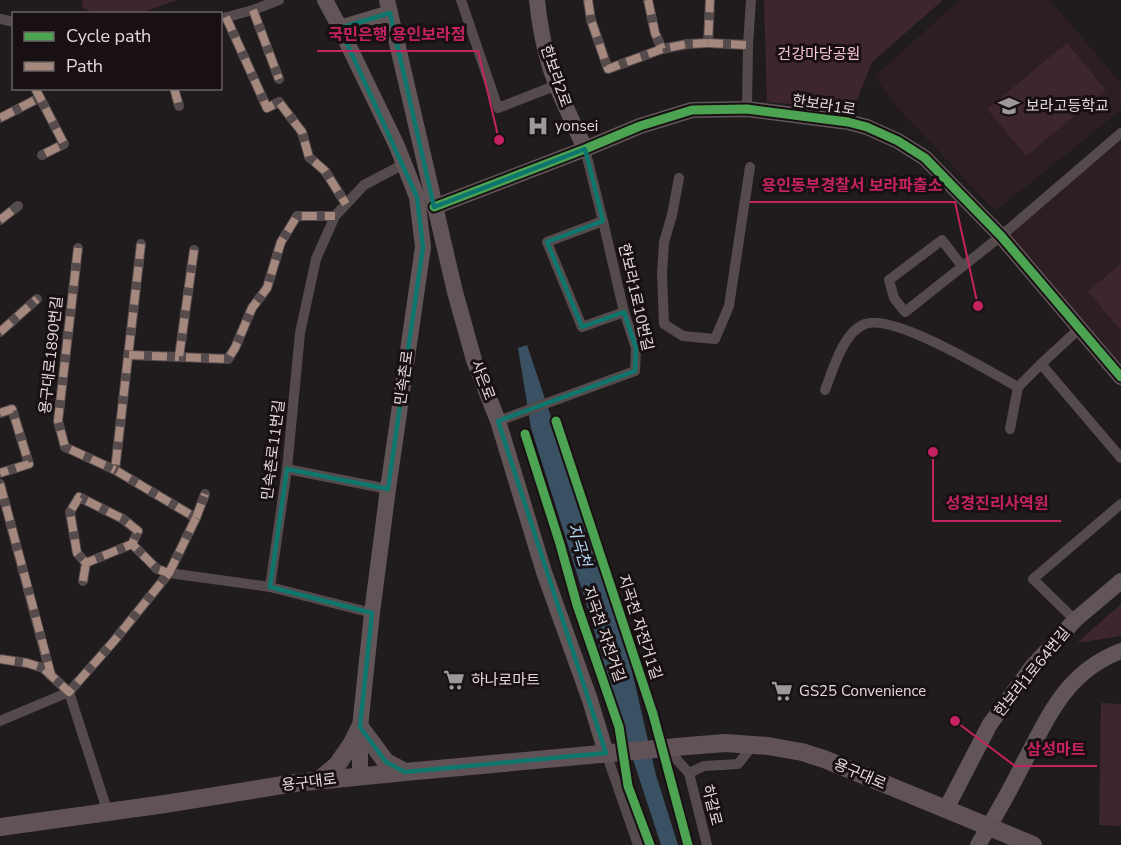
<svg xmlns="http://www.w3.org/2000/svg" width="1121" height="845" viewBox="0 0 1121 845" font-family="'Nunito Sans','Noto Sans KR',sans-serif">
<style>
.built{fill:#2c1e22}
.green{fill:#3d262c}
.water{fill:#395162}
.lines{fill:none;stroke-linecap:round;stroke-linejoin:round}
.street{stroke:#554b4d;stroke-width:10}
.secondary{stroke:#615558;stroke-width:16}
.primary{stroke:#615257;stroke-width:18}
.quiet{stroke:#a5887d;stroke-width:8;stroke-dasharray:15 8;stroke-linecap:butt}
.cycleway-casing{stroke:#181012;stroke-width:13}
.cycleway{stroke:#4ca352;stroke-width:9}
.marked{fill:none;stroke:#0f766e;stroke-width:4.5;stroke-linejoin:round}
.labels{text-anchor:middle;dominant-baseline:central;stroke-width:6;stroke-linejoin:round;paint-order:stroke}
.park-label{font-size:15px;fill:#f9c7d4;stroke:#181012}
.street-label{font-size:15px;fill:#e1dbdc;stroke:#181012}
.poi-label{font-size:15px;fill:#e1dbdc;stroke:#181012;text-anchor:start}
.water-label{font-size:16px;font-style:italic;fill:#b2daf8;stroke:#181012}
.leader{fill:none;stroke:#c42261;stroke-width:2}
.callout-dot{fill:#c42261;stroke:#181012;stroke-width:2}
.callout-label{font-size:16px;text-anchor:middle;font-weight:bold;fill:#c42261;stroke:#181012;stroke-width:6;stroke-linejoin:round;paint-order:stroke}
</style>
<rect width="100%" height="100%" fill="#201b1c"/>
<!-- built -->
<g class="built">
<polygon points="959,0 1050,0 1121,83 1121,110 995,211 892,102 875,76"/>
<polygon points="1121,133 1121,377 1001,236"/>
</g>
<!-- green -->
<g class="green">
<polygon points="83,0 177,0 141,13 95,13 82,8"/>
<polygon points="764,0 943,0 872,62 853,110 767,102"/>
<polygon points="1067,43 1106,90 1026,156 987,109"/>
<polygon points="1121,264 1121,331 1088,291"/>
<polygon points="1121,604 1121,636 1077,643"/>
<polygon points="1101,703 1121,704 1121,826 1099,825"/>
</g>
<!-- water -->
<polygon class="water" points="527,345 623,632 656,775 678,845 661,845 627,741 584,596 531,428 518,348"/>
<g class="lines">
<!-- street -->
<g class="street">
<polyline points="461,0 498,108 557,85"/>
<polyline points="588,0 591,20 608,69 662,49 687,44 708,43 710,0"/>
<polyline points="648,0 655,33 662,49"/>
<polyline points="253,10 279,79"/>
<polyline points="226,17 267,108 279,102 302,132 309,157 325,171 346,204"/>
<polyline points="0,19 14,22"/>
<polyline points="220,19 253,10 279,0"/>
<polyline points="708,43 748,45"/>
<polyline points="35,88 64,144 42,155"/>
<polyline points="174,88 179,106"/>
<polyline points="747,109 748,45 751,0"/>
<polyline points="0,118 39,98"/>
<polyline points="679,178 672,215 664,242 662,274 664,324 683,336 715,339 729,306 750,167"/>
<polyline points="0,220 18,206"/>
<polyline points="603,221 547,242 582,327 624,312"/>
<polyline points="141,244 115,470 196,518 169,573 270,587"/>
<polyline points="78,248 58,421 65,447 115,470"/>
<polyline points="194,250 179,357 228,359 235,348 252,308 267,288 281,242 297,216 335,216"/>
<polyline points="962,266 942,240 889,280 894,298 905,312 1001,236 1121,133"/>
<polyline points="1080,328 1041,364 1121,458"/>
<polyline points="0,332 37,299"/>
<polyline points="129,355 179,357"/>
<path d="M 825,390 C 833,370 843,332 865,324 C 894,313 990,372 1018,387"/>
<polyline points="0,413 12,409 29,464 0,473"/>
<polyline points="498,421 635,371 636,348 624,312 603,221 585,149"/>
<polyline points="1010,429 1018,387 1041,364"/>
<polyline points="287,469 388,489"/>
<polyline points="0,484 51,676"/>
<polyline points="196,518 205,494"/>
<polyline points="83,581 86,563"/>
<polyline points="372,613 270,587 287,469 300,333 316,259 335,216 364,185 404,164"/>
<polyline points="1075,620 1033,579 1121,504"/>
<polyline points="0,659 27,663 43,668 69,692 108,813"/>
<polyline points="0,721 69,692 114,641 169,573 157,569 132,544 86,563 77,553 70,512 79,497 123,519 138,531 132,544"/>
<polyline points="666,748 689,773"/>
<polyline points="606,753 638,845"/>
<polyline points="689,773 704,766 738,764 753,745"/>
<polyline points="689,773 707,845"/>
</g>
<!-- secondary -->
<g class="secondary">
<polyline points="325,0 340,28 397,146 417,197 423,247 388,489 372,613 360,727 360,776"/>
<polyline points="387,0 455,292 474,360 498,421 544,572 590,700 606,753"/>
<path d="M 537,0 C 539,19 542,38 547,56 C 555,88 572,119 585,149"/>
<polyline points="340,28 390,13"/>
<polyline points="434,207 585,149 640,126 692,110 747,109 848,122 867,127 898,141 925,158 1001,236 1121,377"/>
<polyline points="946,809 990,724 1032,667 1075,620 1121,581"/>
<path d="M 978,845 C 993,820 1008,794 1021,768 C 1048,718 1064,673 1121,651"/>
</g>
<!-- primary -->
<g class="primary">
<polyline points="318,781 337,765 351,745 360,727 386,762 405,772"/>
<polyline points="0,827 165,804 295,783 405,772 688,746 725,743 768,746 802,752 824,759 1033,845"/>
</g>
<!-- quiet -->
<g class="quiet">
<polyline points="588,0 591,20 608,69 662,49 687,44 708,43 710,0"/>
<polyline points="648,0 655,33 662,49"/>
<polyline points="253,10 279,79"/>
<polyline points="226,17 267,108 279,102 302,132 309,157 325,171 346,204"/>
<polyline points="708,43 748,45"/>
<polyline points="35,88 64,144 42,155"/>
<polyline points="174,88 179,106"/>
<polyline points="0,118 39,98"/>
<polyline points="0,220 18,206"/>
<polyline points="141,244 115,470 196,518 169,573"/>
<polyline points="78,248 58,421 65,447 115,470"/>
<polyline points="194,250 179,357 228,359 235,348 252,308 267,288 281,242 297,216 335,216"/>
<polyline points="0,332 37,299"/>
<polyline points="129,355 179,357"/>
<polyline points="0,413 12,409 29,464 0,473"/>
<polyline points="0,484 51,674"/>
<polyline points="196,518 205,494"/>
<polyline points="83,581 86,563"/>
<polyline points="0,659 27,663 43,668 69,692 114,641 169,573 157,569 132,544 86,563 77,553 70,512 79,497 123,519 138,531 132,544"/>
</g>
<defs>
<g id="cycleway">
<polyline points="434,207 585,149 640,126 692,110 747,109 848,122 867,127 898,141 925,158 1001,236 1121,377"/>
<polyline points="556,421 653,714 688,845"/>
<polyline points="525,434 560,544 577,605 619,727 628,786 650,845"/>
</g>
</defs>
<!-- cycleway casing -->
<use href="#cycleway" class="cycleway-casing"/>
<!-- cycleway -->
<use href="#cycleway" class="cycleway"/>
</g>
<!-- marked area -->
<path class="marked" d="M 390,13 L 434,207 L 585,149 L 603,221 L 547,242 L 582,327 L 624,312 L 636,348 L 635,371 L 498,421 L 606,753 L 405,772 L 386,762 L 360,727 L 372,613 L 270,587 L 287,469 L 388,489 L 423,247 L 417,197 L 340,28 Z"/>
<!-- icons -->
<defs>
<symbol id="school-bare" viewBox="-9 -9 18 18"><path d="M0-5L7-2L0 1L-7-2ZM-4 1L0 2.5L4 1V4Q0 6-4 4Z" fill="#9d9899" stroke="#181012" stroke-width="2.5" paint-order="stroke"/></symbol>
<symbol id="hospital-bare" viewBox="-9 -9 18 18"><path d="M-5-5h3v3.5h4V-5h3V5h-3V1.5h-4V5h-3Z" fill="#9d9899" stroke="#181012" stroke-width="2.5" paint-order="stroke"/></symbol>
<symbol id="supermarket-bare" viewBox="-9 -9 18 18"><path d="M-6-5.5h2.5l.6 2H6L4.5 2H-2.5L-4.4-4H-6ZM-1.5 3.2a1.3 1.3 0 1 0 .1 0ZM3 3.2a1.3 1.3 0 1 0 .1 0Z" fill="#9d9899" stroke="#181012" stroke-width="2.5" paint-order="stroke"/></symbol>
</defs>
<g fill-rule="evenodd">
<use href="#school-bare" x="994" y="91" width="30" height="30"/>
<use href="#hospital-bare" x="523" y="111" width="30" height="30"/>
<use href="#supermarket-bare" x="439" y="665" width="30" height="30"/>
<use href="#supermarket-bare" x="767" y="676" width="30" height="30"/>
</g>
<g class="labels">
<!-- park labels -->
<g class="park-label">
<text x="819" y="54">건강마당공원</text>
</g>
<!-- street labels -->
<g class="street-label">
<text transform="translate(556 76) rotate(71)">한보라2로</text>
<text transform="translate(824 105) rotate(9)">한보라1로</text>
<text transform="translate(636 297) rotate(77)">한보라1로10번길</text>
<text transform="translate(51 355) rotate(-84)">용구대로1890번길</text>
<text transform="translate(404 378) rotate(-82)">민속촌로</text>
<text transform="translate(483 380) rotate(69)">사은로</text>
<text transform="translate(273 450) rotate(-83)">민속촌로11번길</text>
<text transform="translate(640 627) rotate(72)">지곡천 자전거1길</text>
<text transform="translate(604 634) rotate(71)">지곡천 자전거길</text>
<text transform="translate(1032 672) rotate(-51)">한보라1로64번길</text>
<text transform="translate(860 774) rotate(23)">용구대로</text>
<text transform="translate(309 782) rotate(-7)">용구대로</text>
<text transform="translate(712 805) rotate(76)">하갈로</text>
</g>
<!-- poi labels -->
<g class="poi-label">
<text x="1026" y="106">보라고등학교</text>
<text x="555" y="126">yonsei</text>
<text x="471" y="680">하나로마트</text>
<text x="799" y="691">GS25 Convenience</text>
</g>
<!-- water labels -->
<g class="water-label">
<text transform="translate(579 545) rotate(73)">지곡천</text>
</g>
</g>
<!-- callouts -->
<path class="leader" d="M499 140L478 51H317M978 306L955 202H750M933 452L933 521H1061M955 721L1015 766H1097"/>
<g class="callout-dot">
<circle cx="499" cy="140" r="6"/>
<circle cx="978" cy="306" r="6"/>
<circle cx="933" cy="452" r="6"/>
<circle cx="955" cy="721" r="6"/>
</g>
<g class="callout-label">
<text x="397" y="40">국민은행 용인보라점</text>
<text x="852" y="191">용인동부경찰서 보라파출소</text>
<text x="997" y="509">성경진리사역원</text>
<text x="1056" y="755">삼성마트</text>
</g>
<!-- legend -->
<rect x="12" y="12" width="210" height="78" fill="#181012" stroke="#686163" stroke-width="1.5"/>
<rect x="24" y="32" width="30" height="9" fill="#4ca352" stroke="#686163" stroke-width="1.5"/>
<text x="66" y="42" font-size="18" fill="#e1dbdc">Cycle path</text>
<rect x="24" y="62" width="30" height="9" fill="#a5887d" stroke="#686163" stroke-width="1.5"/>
<text x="66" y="72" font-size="18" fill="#e1dbdc">Path</text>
</svg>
